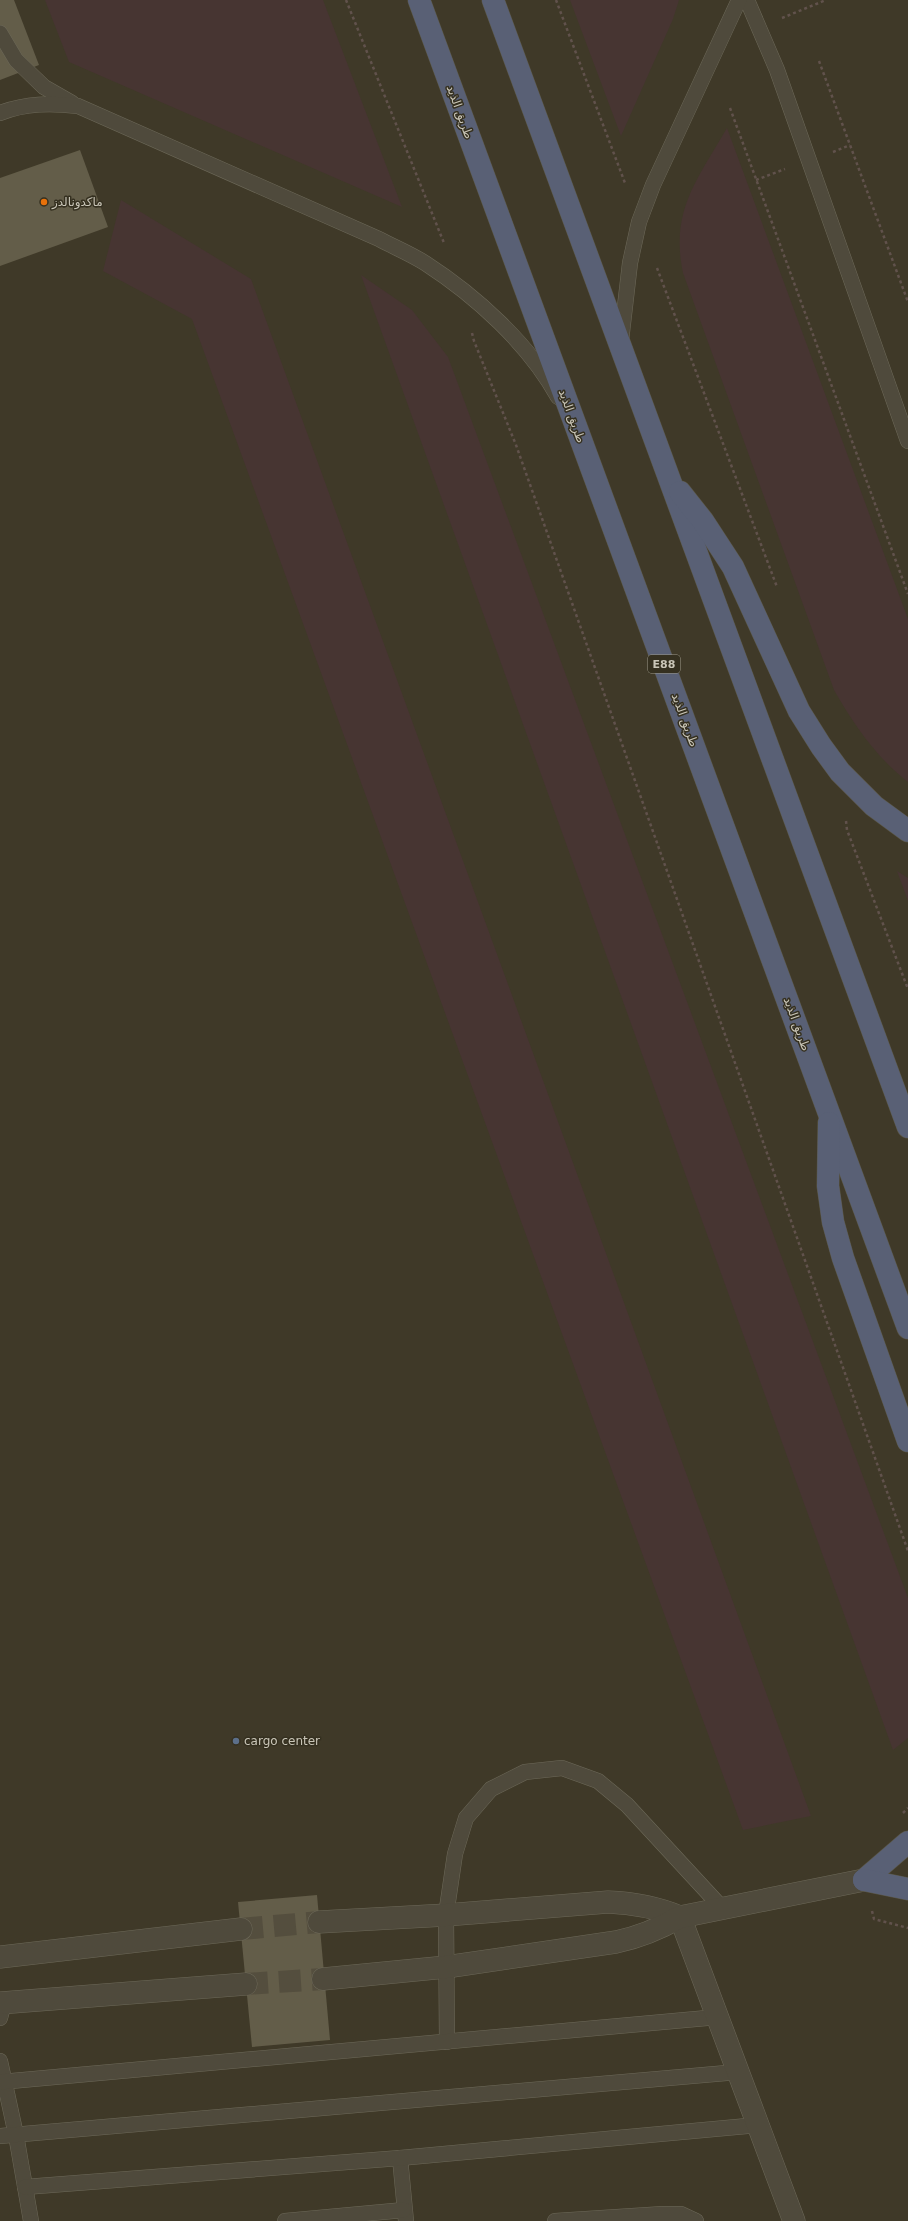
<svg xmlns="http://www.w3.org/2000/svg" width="908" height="2221" viewBox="0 0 908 2221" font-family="'DejaVu Sans','Noto Sans Arabic',sans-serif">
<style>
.green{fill:#473532}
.building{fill:#635d49}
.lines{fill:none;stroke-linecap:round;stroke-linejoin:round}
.minor-tunnel{stroke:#544e3e;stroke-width:22;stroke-dasharray:22 11;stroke-linecap:butt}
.service-casing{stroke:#6d6959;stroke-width:16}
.minor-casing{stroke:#6d6959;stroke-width:23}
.motorway-casing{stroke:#5a5646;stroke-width:23}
.path{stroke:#61524c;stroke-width:2.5;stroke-dasharray:3 3;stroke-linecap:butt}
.service{stroke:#4f4a3c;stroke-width:15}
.minor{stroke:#4f4a3c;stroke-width:22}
.motorway{stroke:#596075;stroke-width:22}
.food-dot{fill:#e8710a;stroke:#353020;stroke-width:1.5}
.service-dot{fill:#5c6f8a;stroke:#353020;stroke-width:1.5}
.labels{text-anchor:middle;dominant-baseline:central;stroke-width:3;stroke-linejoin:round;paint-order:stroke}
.shield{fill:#353020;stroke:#9d998a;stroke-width:1}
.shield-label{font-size:11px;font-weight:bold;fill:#cac6b8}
.street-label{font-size:12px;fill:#cac6b8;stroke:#353020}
.poi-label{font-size:12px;fill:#cac6b8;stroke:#353020;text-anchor:start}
</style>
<rect width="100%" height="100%" fill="#3f3928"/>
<!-- green -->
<g class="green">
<polygon points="45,0 323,0 402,207 69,62"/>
<polygon points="570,0 679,0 673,19 621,136"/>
<path d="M 727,128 L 908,619 L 908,782 C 876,757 854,725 834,690 L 683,273 C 670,211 697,180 727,128 Z"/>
<polygon points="121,200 251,279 811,1816 743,1830 192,319 103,271"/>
<polygon points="361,275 412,310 448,357 908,1598 908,1738 893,1750"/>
<polygon points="897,871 908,878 908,901"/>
</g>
<!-- building -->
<g class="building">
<polygon points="0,0 14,0 39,65 0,80"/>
<polygon points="80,150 108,227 0,266 0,178"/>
<polygon points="317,1895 330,2040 252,2047 238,1902"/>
</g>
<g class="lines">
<!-- minor-tunnel -->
<g class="minor-tunnel">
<polyline points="241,1929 319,1922"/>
<polyline points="246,1984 323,1979"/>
</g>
<defs>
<g id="service">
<polyline points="747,0 777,70 908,441"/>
<polyline points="0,33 16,60 44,87 72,103"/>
<path d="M 0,113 C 26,103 51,103 78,106 L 379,239 C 394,247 411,254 425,263 C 476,296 529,344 558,397"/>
<polyline points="621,341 630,263 639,222 653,185 739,0"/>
<polyline points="0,2018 4,2003"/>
<polyline points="447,2042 446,1915 455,1854 466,1818 491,1789 525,1772 562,1768 598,1781 627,1805 723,1909"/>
<polyline points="0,2061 16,2135 31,2221"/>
<polyline points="0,2082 718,2017"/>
<polyline points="0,2136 738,2072"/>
<polyline points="400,2158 406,2221"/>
<polyline points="25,2187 400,2158 758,2125"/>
<polyline points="285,2221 404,2210"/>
<polyline points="555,2221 663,2214 681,2214 696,2221"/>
</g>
<g id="minor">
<path d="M 319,1922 L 446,1915 L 608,1902 C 634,1903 656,1907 680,1917 L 794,2221"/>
<polyline points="0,1957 241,1929"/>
<path d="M 323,1979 L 446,1967 L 616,1942 C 640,1937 659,1929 680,1917 L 864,1880"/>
<polyline points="0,2003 246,1984"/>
</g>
<g id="motorway">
<polyline points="419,0 908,1328"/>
<polyline points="493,0 908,1127"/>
<polyline points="680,492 703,521 733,567 799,711 821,746 840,772 874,806 908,831"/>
<polyline points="829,1123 828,1186 833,1222 843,1258 908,1441"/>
<polyline points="864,1880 908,1842"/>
<polyline points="864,1880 908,1889"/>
</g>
</defs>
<!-- service casing -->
<use href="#service" class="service-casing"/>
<!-- minor casing -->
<use href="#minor" class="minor-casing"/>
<!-- motorway casing -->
<use href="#motorway" class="motorway-casing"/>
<!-- path -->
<g class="path">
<polyline points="346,0 444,243"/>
<polyline points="556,0 625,183"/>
<polyline points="782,18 826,0"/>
<polyline points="819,61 908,302"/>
<polyline points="730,108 908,594"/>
<polyline points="833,152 850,145"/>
<polyline points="756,180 785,169"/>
<polyline points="657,268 777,587"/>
<polyline points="472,333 474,341 516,445 908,1551"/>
<polyline points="846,821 847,830 908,989"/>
<polyline points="903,1813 908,1808"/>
<polyline points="872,1911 874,1919 908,1928"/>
</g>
<!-- service -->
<use href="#service" class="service"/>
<!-- minor -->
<use href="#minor" class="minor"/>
<!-- motorway -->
<use href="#motorway" class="motorway"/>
</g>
<!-- markers -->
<circle class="food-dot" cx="44" cy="202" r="4"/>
<circle class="service-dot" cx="236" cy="1741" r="4"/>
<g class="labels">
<!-- shield labels -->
<rect class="shield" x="648" y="655" width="32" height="18" rx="3"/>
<g class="shield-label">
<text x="664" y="664">E88</text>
</g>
<!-- street labels -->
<g class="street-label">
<text transform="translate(460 112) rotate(70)">طريق الذيد</text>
<text transform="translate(572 416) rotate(70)">طريق الذيد</text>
<text transform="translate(685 720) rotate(70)">طريق الذيد</text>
<text transform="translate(797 1024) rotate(70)">طريق الذيد</text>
</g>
<!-- poi labels -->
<g class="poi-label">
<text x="52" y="202">ماكدونالدز</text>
<text x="244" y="1741">cargo center</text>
</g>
</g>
</svg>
